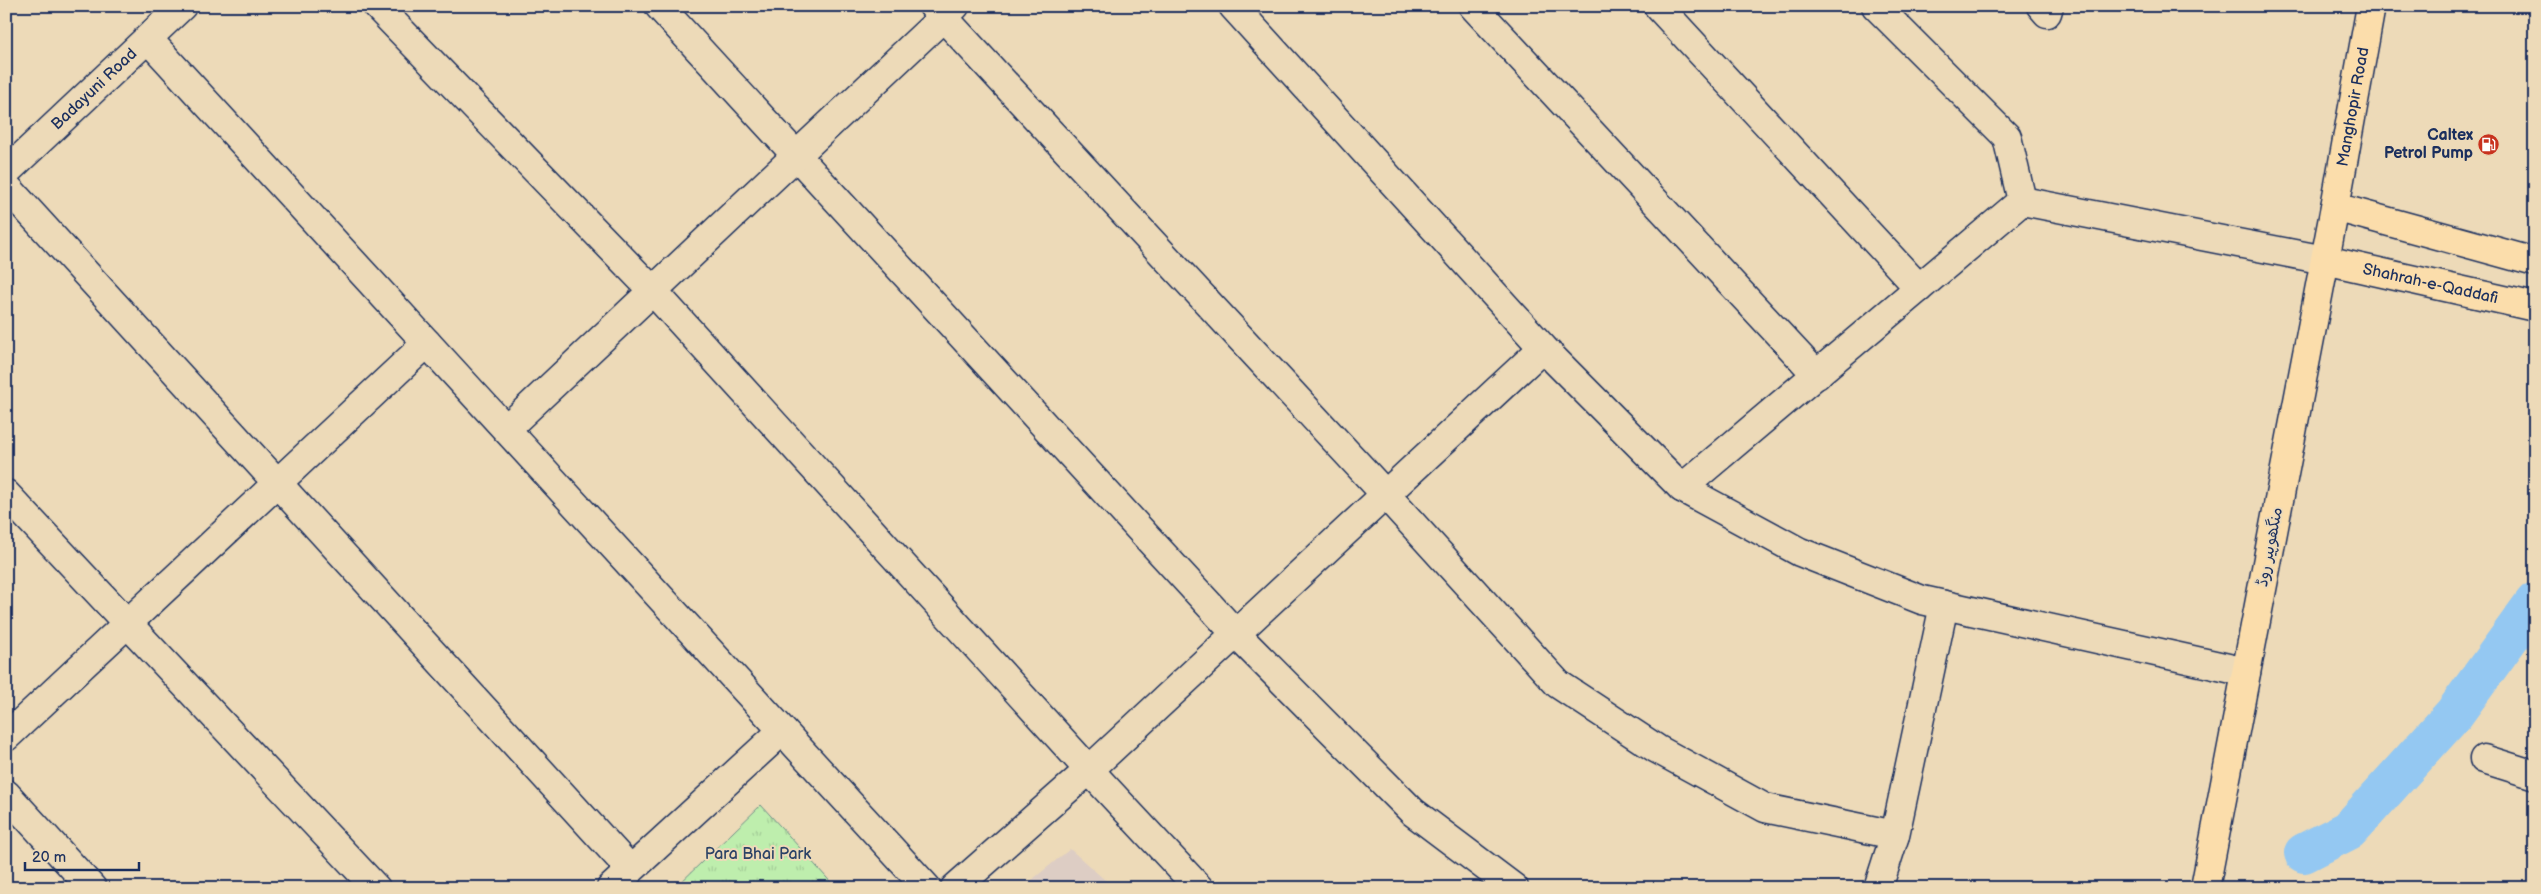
<svg xmlns="http://www.w3.org/2000/svg" width="2541" height="894" viewBox="0 0 2541 894" font-family="'Balsamiq Sans','Playpen Sans Arabic',sans-serif">
<style>
.built{fill:#ddcdc4}
.park{fill:url(#park-tufts);stroke:#6c8e86}
.lines{fill:none;stroke-linecap:round;stroke-linejoin:round}
.canal{stroke:#94c8f2;stroke-width:40}
.street-casing{stroke:#1b2f5e;stroke-width:31}
.secondary-casing{stroke:#1b2f5e;stroke-width:31}
.primary-casing{stroke:#1b2f5e;stroke-width:31}
.street{stroke:#eddab8;stroke-width:28}
.secondary{stroke:#eddab8;stroke-width:28}
.primary{stroke:#fbddab;stroke-width:28}
.labels{text-anchor:middle;dominant-baseline:central;stroke-width:4;stroke-linejoin:round;paint-order:stroke}
.street-label{font-size:16px;fill:#1b2f5e;stroke:#eddab8}
.poi-label{font-size:16px;font-weight:bold;fill:#1b2f5e;stroke:#eddab8;text-anchor:end}
.park-label{font-size:16px;fill:#2b4266;stroke:#eddab8}
</style>
<defs>
<pattern id="park-tufts" width="24" height="20" patternUnits="userSpaceOnUse" patternTransform="scale(1.25)"><rect width="24" height="20" fill="#beeead"/><path d="M3 7l-1-3M5 7V3M7 7l1-3M15 17l-1-3M17 17v-4M19 17l1-3" fill="none" stroke="#a3cc97"/></pattern>
</defs>
<rect width="100%" height="100%" fill="#eddab8"/>
<filter id="ink" filterUnits="userSpaceOnUse"><feTurbulence type="fractalNoise" baseFrequency=".02" numOctaves="2"/><feDisplacementMap in="SourceGraphic" scale="10" xChannelSelector="R" yChannelSelector="G"/><feConvolveMatrix kernelMatrix="1 2 1 2 8 2 1 2 1" color-interpolation-filters="sRGB"/></filter>
<g filter="url(#ink)">
<!-- built -->
<polygon class="built" points="1070,849 1114,888 1022,888"/>
<!-- park -->
<polygon class="park" points="761,805 836,888 675,888"/>
<g class="lines">
<!-- canal -->
<polyline class="canal" points="2304,853 2349,830 2454,714 2535,602"/>
<defs>
<g id="street">
<polyline points="377,6 653,291 1089,770 1199,888"/>
<polyline points="659,6 1236,634 1413,812 1514,888"/>
<polyline points="933,6 1386,495 1558,684 1657,749 1765,808 1895,835"/>
<polyline points="1473,6 1817,375"/>
<polyline points="1658,6 1919,288"/>
<polyline points="1876,6 2007,137 2022,201 2325,260"/>
<polyline points="2041,6 2047,13 2049,6"/>
<polyline points="148,39 927,888"/>
<polyline points="6,186 630,869"/>
<polyline points="506,429 955,6"/>
<polyline points="1682,488 2022,201"/>
<polyline points="6,494 376,888"/>
<polyline points="6,737 427,343"/>
<polyline points="2484,759 2535,775"/>
<polyline points="6,794 92,888"/>
<polyline points="611,888 782,731"/>
<polyline points="955,888 1089,770 1543,348"/>
<polyline points="1878,888 1895,835 1944,605"/>
</g>
<g id="secondary">
<polyline points="1233,6 1543,348 1682,488 1800,552 1922,600 2246,672"/>
<path id="s1" d="M 6,172 L 182,6"/>
</g>
<g id="primary">
<polyline points="2335,207 2535,262"/>
<path id="s2" d="M 2325,260 L 2535,307"/>
<path id="s3" d="M 2205,888 L 2335,207 L 2371,6"/>
</g>
</defs>
<!-- street casing -->
<use href="#street" class="street-casing"/>
<!-- secondary casing -->
<use href="#secondary" class="secondary-casing"/>
<!-- primary casing -->
<use href="#primary" class="primary-casing"/>
<!-- street -->
<use href="#street" class="street"/>
<!-- secondary -->
<use href="#secondary" class="secondary"/>
<!-- primary -->
<use href="#primary" class="primary"/>
</g>
</g>
<!-- icons -->
<defs>
<symbol id="fuel-disc" viewBox="-11 -11 22 22"><circle r="9.5" fill="#c8321e" stroke="#eddab8"/><path d="M-5.5-6h7V0h2V4h1.3V-2.5L3-4.5l.8-.8L6-3V5H2.5V1h-1V6h-7ZM-4.2-4.7v3.2H.2V-4.7Z" fill="#fff"/></symbol>
</defs>
<g fill-rule="evenodd">
<use href="#fuel-disc" x="2476" y="132" width="25" height="25"/>
</g>
<g class="labels">
<!-- street labels -->
<g class="street-label">
<text stroke="none"><textPath href="#s1" startOffset="121">Badayuni Road</textPath></text>
<text stroke="none"><textPath href="#s3" startOffset="795">Manghopir Road</textPath></text>
<text stroke="none"><textPath href="#s2" startOffset="108">Shahrah-e-Qaddafi</textPath></text>
<text transform="translate(2270 547) rotate(-79)">منگھوپیر روڈ</text>
</g>
<!-- poi labels -->
<g class="poi-label">
<text x="2473" y="135">Caltex<tspan x="2473" dy="18">Petrol Pump</tspan></text>
</g>
<!-- park labels -->
<g class="park-label">
<text x="758" y="854">Para Bhai Park</text>
</g>
</g>
<!-- margin -->
<rect width="2541" height="894" fill="none" stroke="#eddab8" stroke-width="25"/>
<rect x="12" y="12" width="2516" height="869" fill="none" stroke="#1b2f5e" stroke-width="2" filter="url(#ink)"/>
<!-- scale -->
<path d="M25 862v8h114v-8" fill="none" stroke="#1b2f5e" stroke-width="2.5"/>
<text x="32" y="862" font-size="15" fill="#1b2f5e" stroke="#eddab8" stroke-width="4" paint-order="stroke">20 m</text>
</svg>
